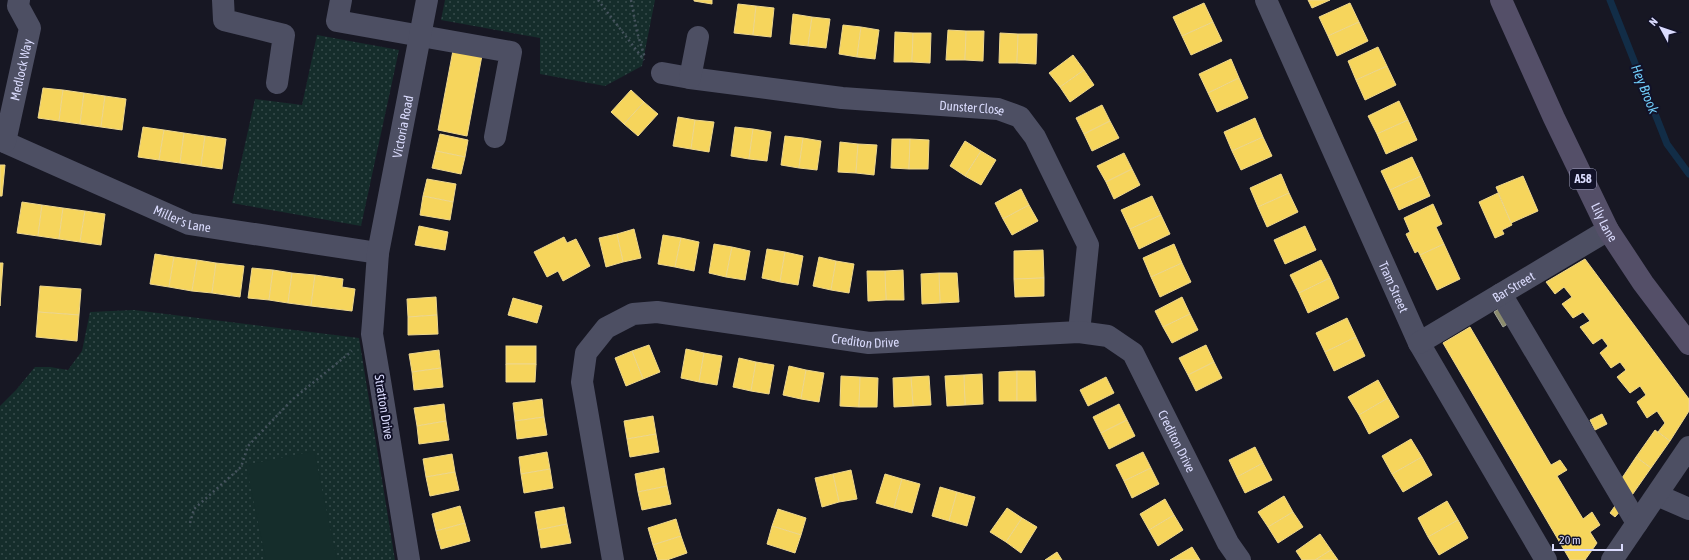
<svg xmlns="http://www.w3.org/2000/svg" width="1689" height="560" viewBox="0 0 1689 560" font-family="'Asap Condensed',sans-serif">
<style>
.grass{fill:url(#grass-dots)}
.pitch{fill:#152d2b}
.homes{fill:#f6d55c;stroke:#eed78c}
.industry{fill:#8c8c6e;stroke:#a3a499}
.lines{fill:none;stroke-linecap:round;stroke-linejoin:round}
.stream{stroke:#122d47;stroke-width:7}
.path{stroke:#45535d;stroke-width:2.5;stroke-dasharray:2 3;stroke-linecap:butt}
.minor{stroke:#4d4f63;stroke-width:22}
.major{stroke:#544f68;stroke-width:22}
.labels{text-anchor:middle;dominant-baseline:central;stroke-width:4;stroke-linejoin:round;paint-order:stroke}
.shield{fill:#121228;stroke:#9e9fbd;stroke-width:1}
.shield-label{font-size:12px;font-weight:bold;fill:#dadbfd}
.street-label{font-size:13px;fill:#dadbfd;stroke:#121228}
.water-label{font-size:14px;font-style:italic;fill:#6fcbf7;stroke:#121228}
</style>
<defs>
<pattern id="grass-dots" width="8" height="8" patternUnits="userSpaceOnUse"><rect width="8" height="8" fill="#152d2b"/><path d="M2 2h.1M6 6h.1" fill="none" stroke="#364b4b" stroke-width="1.8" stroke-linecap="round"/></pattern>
</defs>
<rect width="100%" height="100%" fill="#171723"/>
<!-- grass -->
<g class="grass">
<polygon points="445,0 655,0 642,66 605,86 540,74 540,38 441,20"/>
<polygon points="317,35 399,50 361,226 232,203 255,99 302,105"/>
<polygon points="134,310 359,338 395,560 0,560 0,406 16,390 35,367 50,367 68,370 82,351 90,312"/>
</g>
<!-- pitch -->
<polygon class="pitch" points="314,451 337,560 266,560 246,465"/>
<!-- homes -->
<g class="homes">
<polygon points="694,0 712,0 712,4 694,1"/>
<polygon points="1308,0 1330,0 1312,8"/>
<polygon points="1204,3 1213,22 1182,36 1173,17"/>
<polygon points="1350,3 1359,22 1328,36 1319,17"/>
<polygon points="738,4 756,6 753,35 734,33"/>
<polygon points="756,6 774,8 771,37 753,35"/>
<polygon points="793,14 812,17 808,46 790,44"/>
<polygon points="812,17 830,19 826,48 808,46"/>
<polygon points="1213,22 1222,41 1191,55 1182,36"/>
<polygon points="1359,22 1368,41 1337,56 1328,36"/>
<polygon points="843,25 861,27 857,57 839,54"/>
<polygon points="861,27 879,30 875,59 857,57"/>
<polygon points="948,30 966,31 965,60 946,60"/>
<polygon points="966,31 984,31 983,61 965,60"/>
<polygon points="895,32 913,33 912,62 894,62"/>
<polygon points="913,33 931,33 930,63 912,62"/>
<polygon points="1000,33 1018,34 1017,63 999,63"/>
<polygon points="1018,34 1037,34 1036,64 1017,63"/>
<polygon points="454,45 483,50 467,136 438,130"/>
<polygon points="1378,47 1387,66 1356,80 1348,61"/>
<polygon points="1073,55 1084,70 1060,87 1049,73"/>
<polygon points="1231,59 1239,78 1208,93 1199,74"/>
<polygon points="1387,66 1396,85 1365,100 1356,80"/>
<polygon points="1084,70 1094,85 1070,102 1060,87"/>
<polygon points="1239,78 1248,98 1217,112 1208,93"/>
<polygon points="43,88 63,90 59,121 38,118"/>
<polygon points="63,90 84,93 80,124 59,121"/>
<polygon points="631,90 644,102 624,124 611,112"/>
<polygon points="84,93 105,96 101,127 80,124"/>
<polygon points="105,96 126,99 122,130 101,127"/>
<polygon points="1399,101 1408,120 1377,134 1368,116"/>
<polygon points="644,102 658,114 638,136 624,124"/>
<polygon points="1102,105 1110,121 1084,134 1076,118"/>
<polygon points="678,117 695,120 691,149 673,146"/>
<polygon points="1255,118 1263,137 1232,151 1224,132"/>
<polygon points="695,120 714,122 709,152 691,149"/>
<polygon points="1408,120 1417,140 1386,154 1377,134"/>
<polygon points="1110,121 1119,138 1092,151 1084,134"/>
<polygon points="143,127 164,130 159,160 138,157"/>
<polygon points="735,127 753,129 749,159 731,156"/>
<polygon points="753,129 771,132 767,161 749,159"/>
<polygon points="164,130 184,133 180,163 159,160"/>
<polygon points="184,133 205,136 201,166 180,163"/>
<polygon points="440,134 468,140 465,157 436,151"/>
<polygon points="205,136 226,139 222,169 201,166"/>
<polygon points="785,136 803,138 799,168 781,165"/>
<polygon points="1263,137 1272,156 1241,170 1232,151"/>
<polygon points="803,138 821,141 817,170 799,168"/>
<polygon points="892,139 910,139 909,169 891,168"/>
<polygon points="910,139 929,140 928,169 909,169"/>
<polygon points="965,141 981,151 965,176 950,166"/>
<polygon points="840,142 858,144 856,173 838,172"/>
<polygon points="858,144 877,145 874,175 856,173"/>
<polygon points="436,151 465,157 461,174 432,168"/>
<polygon points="981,151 996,160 981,185 965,176"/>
<polygon points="1124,153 1132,169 1106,182 1097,166"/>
<polygon points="1412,157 1421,176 1390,190 1381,171"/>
<polygon points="0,165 5,165 2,196 0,196"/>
<polygon points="1132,169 1140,185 1114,199 1106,182"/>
<polygon points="1281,174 1289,193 1258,207 1250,188"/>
<polygon points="1421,176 1430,196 1399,210 1390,190"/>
<polygon points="1523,176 1538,211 1511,223 1496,187"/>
<polygon points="427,179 456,184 453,202 423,196"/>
<polygon points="1021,189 1029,205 1003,219 995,203"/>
<polygon points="1289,193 1298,212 1267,227 1258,207"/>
<polygon points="1498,193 1512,225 1502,230 1504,234 1495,238 1479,202"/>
<polygon points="423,196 453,202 450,220 420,215"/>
<polygon points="1152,196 1161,215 1130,229 1121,210"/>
<polygon points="22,202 42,205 38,236 17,233"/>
<polygon points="1433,204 1442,224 1436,227 1444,244 1420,255 1418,251 1415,253 1406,234 1410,232 1404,218"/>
<polygon points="42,205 63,208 59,239 38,236"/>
<polygon points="1029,205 1038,221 1012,235 1003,219"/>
<polygon points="63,208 85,211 80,242 59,239"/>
<polygon points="85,211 105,214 101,245 80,242"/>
<polygon points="1161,215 1170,234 1139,249 1130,229"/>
<polygon points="419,226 448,232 445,250 415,245"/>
<polygon points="1305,226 1316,250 1285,264 1274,240"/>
<polygon points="634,229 641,258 623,262 617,234"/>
<polygon points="617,234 623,262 606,267 599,238"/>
<polygon points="663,235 681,238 675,267 658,264"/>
<polygon points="564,237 567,243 576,239 590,266 563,281 558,271 547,277 534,252"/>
<polygon points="681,238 699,242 694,271 675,267"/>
<polygon points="714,244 732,247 726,277 709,273"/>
<polygon points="1174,244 1182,263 1151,277 1143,258"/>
<polygon points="1444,244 1460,279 1437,290 1420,255"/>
<polygon points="732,247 750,251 745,280 726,277"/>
<polygon points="767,249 785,252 780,282 762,278"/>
<polygon points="1043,250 1044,278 1014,279 1014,251"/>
<polygon points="785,252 803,256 798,285 780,282"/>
<polygon points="155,254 174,257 169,287 150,284"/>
<polygon points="174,257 197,260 192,291 169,287"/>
<polygon points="819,257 836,261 831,290 813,286"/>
<polygon points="1585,259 1689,399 1689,411 1670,441 1658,432 1665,423 1657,411 1647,418 1637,402 1646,395 1640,386 1630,393 1617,377 1626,370 1620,362 1611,368 1600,353 1608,346 1602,338 1593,344 1580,327 1590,321 1583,312 1573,318 1562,304 1572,297 1564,287 1555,294 1546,282"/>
<polygon points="197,260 216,263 212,293 192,291"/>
<polygon points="1321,260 1330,278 1299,293 1290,275"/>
<polygon points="836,261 854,264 849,293 831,290"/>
<polygon points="0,263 3,263 0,306"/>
<polygon points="216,263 244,266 240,297 212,293"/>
<polygon points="1182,263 1191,282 1160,297 1151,277"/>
<polygon points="252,268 273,270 269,300 248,298"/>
<polygon points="273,270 292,273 288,303 269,300"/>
<polygon points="903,270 904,300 886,300 885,271"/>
<polygon points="867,271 885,271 886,300 868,301"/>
<polygon points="292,273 315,275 311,306 288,303"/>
<polygon points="939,273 957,273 959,302 940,303"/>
<polygon points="939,273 940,303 922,304 921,274"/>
<polygon points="315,275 343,279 342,287 355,289 352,311 311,306"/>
<polygon points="1044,278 1044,296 1015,297 1014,279"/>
<polygon points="1330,278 1339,298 1308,313 1299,293"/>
<polygon points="40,286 81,289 79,315 38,312"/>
<polygon points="436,297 437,315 408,317 407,299"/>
<polygon points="1182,297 1190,314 1163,327 1155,311"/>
<polygon points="513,298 542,306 537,323 508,315"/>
<polygon points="38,312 79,315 77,341 36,337"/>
<polygon points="1190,314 1198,330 1172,343 1163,327"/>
<polygon points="437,315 438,334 408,335 408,317"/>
<polygon points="1347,318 1356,337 1325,352 1316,333"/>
<polygon points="1470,327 1551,465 1560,460 1567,470 1557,476 1583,519 1592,512 1600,525 1590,532 1597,543 1585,560 1570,560 1443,343"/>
<polygon points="1356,337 1365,356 1334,371 1325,352"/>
<polygon points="649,345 660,372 643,379 632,351"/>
<polygon points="1206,345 1214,362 1188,375 1179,358"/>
<rect x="506" y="346" width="30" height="18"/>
<polygon points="686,349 704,353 699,382 681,378"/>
<polygon points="439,350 441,368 412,372 409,354"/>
<polygon points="632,351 643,379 626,386 615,358"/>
<polygon points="704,353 722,356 717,385 699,382"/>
<polygon points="739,358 756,362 751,391 733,387"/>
<polygon points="756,362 774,365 769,394 751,391"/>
<polygon points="1214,362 1222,378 1196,391 1188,375"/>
<polygon points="506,364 536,364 535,382 506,382"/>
<polygon points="789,366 806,370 801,399 783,395"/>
<polygon points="441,368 443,387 414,390 412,372"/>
<polygon points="806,370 824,373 819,402 801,399"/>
<polygon points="1017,371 1017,401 999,401 999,372"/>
<polygon points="1017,371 1035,371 1036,401 1017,401"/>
<polygon points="982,374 983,404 965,405 964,375"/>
<polygon points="964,375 965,405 947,406 945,376"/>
<polygon points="841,376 860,377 859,407 840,406"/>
<polygon points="929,376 931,405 913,406 911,377"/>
<polygon points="860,377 878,378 877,407 859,407"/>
<polygon points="911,377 913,406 894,407 893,378"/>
<polygon points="1106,377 1114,393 1088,406 1080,390"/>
<polygon points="1378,380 1388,398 1359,415 1348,397"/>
<polygon points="1388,398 1399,417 1369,434 1359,415"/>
<polygon points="542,399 544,417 515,421 513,403"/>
<polygon points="444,404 446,421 417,426 414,408"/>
<polygon points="1119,404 1127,420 1101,433 1093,417"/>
<polygon points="1602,414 1607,424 1595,430 1590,420"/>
<polygon points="653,416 656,434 627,439 624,421"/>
<polygon points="544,417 547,435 517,439 515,421"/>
<polygon points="1127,420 1135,436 1109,449 1101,433"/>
<polygon points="446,421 449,440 419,444 417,426"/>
<polygon points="1655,430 1670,441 1651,468 1636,457"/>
<polygon points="656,434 659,452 630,457 627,439"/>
<polygon points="1411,439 1422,457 1392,474 1382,456"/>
<polygon points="1255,447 1263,463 1237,477 1229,460"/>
<polygon points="547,452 550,469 521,474 519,457"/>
<polygon points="1143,452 1151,468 1124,481 1116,465"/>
<polygon points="452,454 455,472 426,477 423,459"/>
<polygon points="1422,457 1432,475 1403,492 1392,474"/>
<polygon points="1636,457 1651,468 1630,498 1620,481"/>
<polygon points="1263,463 1272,480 1245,493 1237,477"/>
<polygon points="664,468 667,486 638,492 635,474"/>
<polygon points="1151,468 1159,484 1132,498 1124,481"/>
<polygon points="550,469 553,488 524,493 521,474"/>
<polygon points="851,470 857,499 839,502 833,474"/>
<polygon points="455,472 459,490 430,496 426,477"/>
<polygon points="833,474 839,502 822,507 815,478"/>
<polygon points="885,474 902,479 894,508 876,503"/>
<polygon points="902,479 920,484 912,513 894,508"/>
<polygon points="667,486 671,504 642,510 638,492"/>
<polygon points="940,487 957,492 949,521 932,516"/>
<polygon points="957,492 975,497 967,526 949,521"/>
<polygon points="1284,496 1293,512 1268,527 1258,512"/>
<polygon points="1165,499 1174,515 1149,530 1140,514"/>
<polygon points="1447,501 1458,520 1428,537 1418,518"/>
<polygon points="1617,503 1623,508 1615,517 1610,513"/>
<polygon points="460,506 465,523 436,531 432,514"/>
<polygon points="564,507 567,524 538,530 535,512"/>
<polygon points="1007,508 1022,518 1006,542 990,532"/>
<polygon points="778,509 806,518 801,535 772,526"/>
<polygon points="1293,512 1303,527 1278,543 1268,527"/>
<polygon points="1174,515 1183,530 1158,546 1149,530"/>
<polygon points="1022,518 1037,527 1021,553 1006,542"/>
<polygon points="676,519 681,536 653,545 648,528"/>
<polygon points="1458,520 1468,538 1439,555 1428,537"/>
<polygon points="465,523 470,541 441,549 436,531"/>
<polygon points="567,524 571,543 541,548 538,530"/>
<polygon points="772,526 801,535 795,553 767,544"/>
<polygon points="1320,534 1331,550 1315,560 1302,560 1296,551"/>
<polygon points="681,536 687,553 667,560 658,560 653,545"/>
<polygon points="1192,547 1200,560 1170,560"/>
<polygon points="1331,550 1338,560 1315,560"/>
<polygon points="1057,552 1062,560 1045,560"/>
</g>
<!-- industry -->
<polygon class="industry" points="1503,306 1512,321 1503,327 1494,312"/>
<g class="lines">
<!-- stream -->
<polyline class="stream" points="1610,0 1667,144 1689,174"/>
<!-- path -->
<g class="path">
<polyline points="598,0 644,60"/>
<polyline points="631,0 637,32 645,58"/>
<polyline points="190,523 194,509 241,467 248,446 293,399 352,351"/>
</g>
<!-- minor -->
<g class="minor">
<polyline points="223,0 224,20 284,35 277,83"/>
<polyline points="341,0 337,21 511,52 495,137"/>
<path id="s1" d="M 1266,0 L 1419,343 L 1546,560"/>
<path id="s2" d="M 662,73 L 690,78 L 842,98 L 998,109 L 1020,117 L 1035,137 L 1088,245 L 1079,332"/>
<polyline points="690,78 698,37"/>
<path id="s3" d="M 0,140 L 189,224 L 378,253"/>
<path id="s4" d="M 5,142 L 30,28 L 18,6 L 19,0"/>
<polyline points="1501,294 1637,523"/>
<path id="s5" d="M 1419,343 L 1608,230"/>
<polyline points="1657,495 1689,509"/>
<path id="s6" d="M 409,560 L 380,381 L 372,334 L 373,322 L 378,253 L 427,0"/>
<path id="s7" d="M 613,560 L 582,382 L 586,353 L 606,328 L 633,314 L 657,312 L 869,343 L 1079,332 L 1108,336 L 1133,353 L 1228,543 L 1240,560"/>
<polyline points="1612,560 1689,447"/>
</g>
<!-- major -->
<path class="major" id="s8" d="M 1501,0 L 1554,118 L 1608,230 L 1643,283 L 1689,344"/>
</g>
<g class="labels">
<!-- shield labels -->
<rect class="shield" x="1570" y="169" width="26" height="20" rx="3"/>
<g class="shield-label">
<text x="1583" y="179">A58</text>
</g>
<!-- street labels -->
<g class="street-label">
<text stroke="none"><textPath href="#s4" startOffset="74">Medlock Way</textPath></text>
<text stroke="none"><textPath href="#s2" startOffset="312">Dunster Close</textPath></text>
<text stroke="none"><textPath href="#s6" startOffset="439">Victoria Road</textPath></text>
<text stroke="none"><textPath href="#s3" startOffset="199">Miller's Lane</textPath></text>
<text stroke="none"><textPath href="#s8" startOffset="245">Lily Lane</textPath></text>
<text stroke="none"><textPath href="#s5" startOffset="110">Bar Street</textPath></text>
<text stroke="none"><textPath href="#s1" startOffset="314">Tram Street</textPath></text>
<text stroke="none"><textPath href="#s7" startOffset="507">Crediton Drive</textPath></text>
<text transform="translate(384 407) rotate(81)">Stratton Drive</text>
<text stroke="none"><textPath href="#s7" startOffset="879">Crediton Drive</textPath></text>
</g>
<!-- water labels -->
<g class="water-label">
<text transform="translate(1645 89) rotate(68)">Hey Brook</text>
</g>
</g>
<!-- north arrow -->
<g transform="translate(1661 28) rotate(310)" stroke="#121228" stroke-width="3" paint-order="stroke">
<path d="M0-3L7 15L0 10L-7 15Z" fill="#dadbfd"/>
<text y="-6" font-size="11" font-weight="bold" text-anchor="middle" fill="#dadbfd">N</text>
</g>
<!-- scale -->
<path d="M1553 544v6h69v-6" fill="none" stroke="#dadbfd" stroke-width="2"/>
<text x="1559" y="544" font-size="12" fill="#dadbfd" stroke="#121228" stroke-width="3" paint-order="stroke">20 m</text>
</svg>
